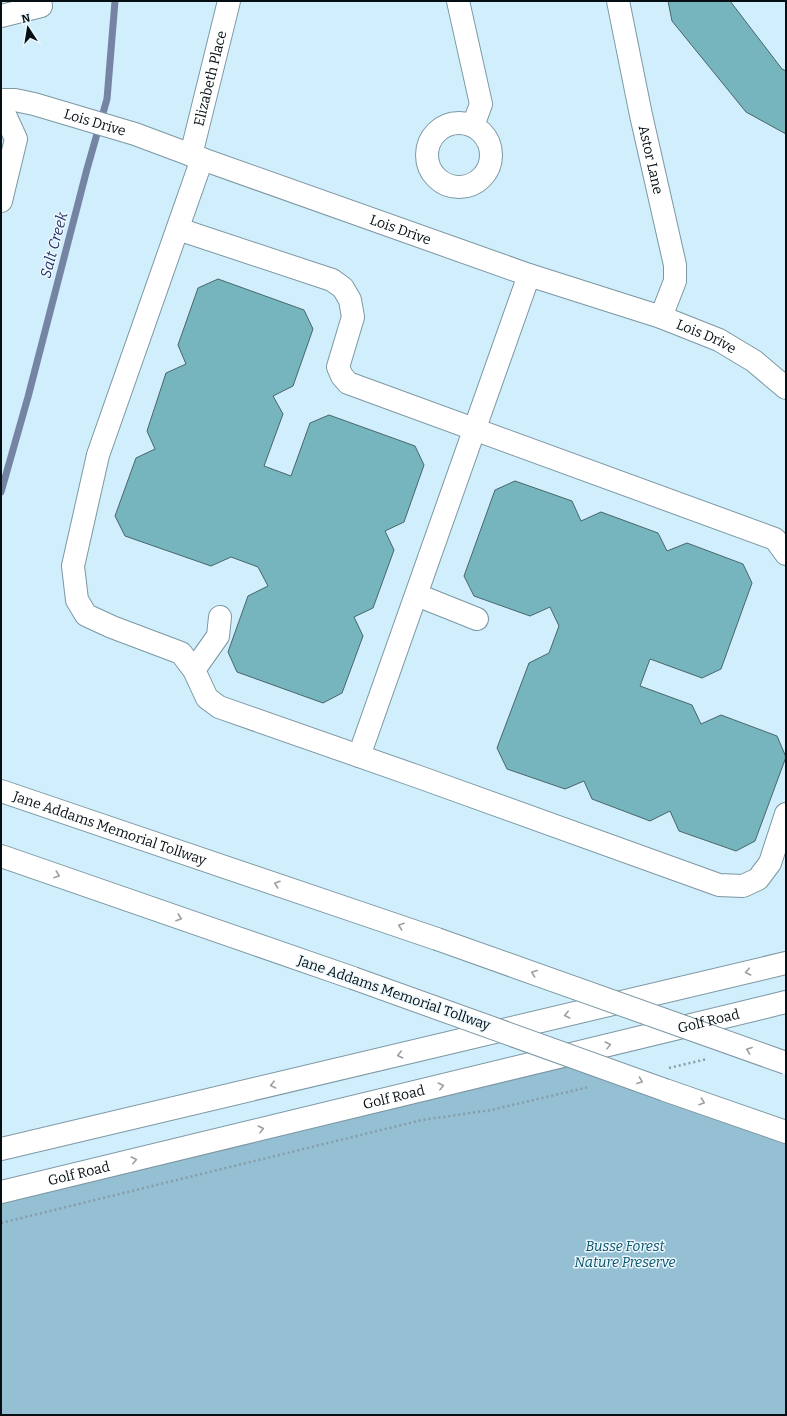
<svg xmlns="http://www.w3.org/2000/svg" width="787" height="1416" viewBox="0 0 787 1416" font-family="Bitter,serif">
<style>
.green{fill:#95bfd2}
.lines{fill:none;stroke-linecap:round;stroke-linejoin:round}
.stream{stroke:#7684a4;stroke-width:7}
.building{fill:#76b5bd;stroke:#47666a}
.minor-casing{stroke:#7c97a3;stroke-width:24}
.major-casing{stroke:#7c97a3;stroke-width:24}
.highway-casing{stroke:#7c97a3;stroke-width:24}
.path{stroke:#869ca6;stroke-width:2.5;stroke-dasharray:2 3;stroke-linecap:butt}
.minor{stroke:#fff;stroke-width:22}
.major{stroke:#fff;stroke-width:22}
.highway{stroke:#fff;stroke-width:22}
.highway-bridge-casing{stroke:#7c97a3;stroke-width:24;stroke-linecap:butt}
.highway-bridge{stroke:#fff;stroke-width:22}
.oneway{stroke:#9b9fa1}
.labels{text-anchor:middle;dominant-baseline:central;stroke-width:3;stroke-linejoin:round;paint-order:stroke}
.street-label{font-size:14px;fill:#050f13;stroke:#ecf8fd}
.park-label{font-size:14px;font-style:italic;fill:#065069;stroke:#ecf8fd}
.water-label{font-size:15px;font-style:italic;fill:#222f64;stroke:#ecf8fd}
</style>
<rect width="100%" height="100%" fill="#d0eefb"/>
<!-- green -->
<polygon class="green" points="568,1056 786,1135 786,1415 1,1415 1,1193"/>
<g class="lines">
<!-- stream -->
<polyline class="stream" points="1,492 28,397 87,169 107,99 115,1"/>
</g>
<!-- building -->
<g class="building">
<polygon points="668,1 730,1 782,69 786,71 786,134 746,112 672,21"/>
<polygon points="218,279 304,310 313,329 293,386 273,396 283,414 264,466 291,476 310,423 329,415 415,446 424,465 404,522 385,531 394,550 373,608 354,617 363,636 342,693 323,703 237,672 228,652 248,596 268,586 258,567 231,557 211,566 125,536 115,516 136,458 155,449 147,431 166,373 186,364 178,345 198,288"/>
<polygon points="515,481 572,501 581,521 601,512 658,533 667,551 687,543 743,564 752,583 721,669 702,678 650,659 640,686 692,705 701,724 721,715 777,736 786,757 755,841 736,851 679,831 670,811 650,821 592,799 584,781 565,789 507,769 497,748 529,663 549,653 559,626 550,607 530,616 474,596 464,576 495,490"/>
</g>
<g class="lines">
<defs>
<g id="minor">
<polyline points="458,1 481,104 473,126"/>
<path id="s1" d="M 618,1 L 641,115 L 675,265 L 675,281 L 661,317"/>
<polyline points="1,16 41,6 40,1"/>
<path id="s2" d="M 1,100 L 15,100 L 34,104 L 135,134 L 202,159 L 529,275 L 661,317 L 719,340 L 754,361 L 786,388"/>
<polyline points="1,106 16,139 1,201"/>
<circle cx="459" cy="155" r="32"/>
<path id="s3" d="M 191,155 L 229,1"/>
<polyline points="202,159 98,455 73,566 77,600 86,615 112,627 181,653 194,670 207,698 219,707 419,777 719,885 743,886 758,879 770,863 786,814"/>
<polyline points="178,229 332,280 343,288 350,300 353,317 338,367 342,376 348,383 775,539 786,554"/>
<polyline points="417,595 477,619"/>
<polyline points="194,670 218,636 220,617"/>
<polyline points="359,756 529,275"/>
</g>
<g id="major">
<polyline points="1,1149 786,963"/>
<path id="s4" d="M 1,1192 L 786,1002"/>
</g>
<g id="highway">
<path id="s5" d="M 1,791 L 437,939"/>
<polyline points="1,856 353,978"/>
<polyline points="665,1090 786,1132"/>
</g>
</defs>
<!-- minor casing -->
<use href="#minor" class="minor-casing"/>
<!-- major casing -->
<use href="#major" class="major-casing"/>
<!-- highway casing -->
<use href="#highway" class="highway-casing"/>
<!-- path -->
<g class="path">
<polyline points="669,1068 707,1059"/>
<polyline points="1,1223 422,1120 491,1110 589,1087"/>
</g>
<!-- minor -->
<use href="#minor" class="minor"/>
<!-- major -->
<use href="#major" class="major"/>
<!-- highway -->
<use href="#highway" class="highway"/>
<defs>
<g id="highway-bridge">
<polyline points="437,939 786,1063"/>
<polyline points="353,978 665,1090"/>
</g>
</defs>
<!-- highway-bridge casing -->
<use href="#highway-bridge" class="highway-bridge-casing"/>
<!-- highway-bridge -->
<use href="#highway-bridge" class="highway-bridge"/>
</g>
<!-- one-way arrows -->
<defs><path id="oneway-chevron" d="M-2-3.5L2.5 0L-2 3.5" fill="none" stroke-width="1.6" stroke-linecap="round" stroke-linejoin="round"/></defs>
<g class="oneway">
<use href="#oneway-chevron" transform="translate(57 875) rotate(19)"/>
<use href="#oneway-chevron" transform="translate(277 884) rotate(-161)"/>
<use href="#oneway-chevron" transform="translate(179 918) rotate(19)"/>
<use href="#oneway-chevron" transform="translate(401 926) rotate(-161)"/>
<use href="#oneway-chevron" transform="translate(748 972) rotate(167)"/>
<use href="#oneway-chevron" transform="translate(534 973) rotate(-160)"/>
<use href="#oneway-chevron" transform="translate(567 1015) rotate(167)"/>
<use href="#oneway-chevron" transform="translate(608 1045) rotate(-14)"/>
<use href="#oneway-chevron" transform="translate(749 1050) rotate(-160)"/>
<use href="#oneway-chevron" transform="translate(400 1055) rotate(167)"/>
<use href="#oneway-chevron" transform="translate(640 1081) rotate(20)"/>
<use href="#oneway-chevron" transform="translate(273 1085) rotate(167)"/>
<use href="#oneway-chevron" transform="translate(441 1086) rotate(-14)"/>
<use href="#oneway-chevron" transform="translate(702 1102) rotate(19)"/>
<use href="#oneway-chevron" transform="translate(261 1129) rotate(-14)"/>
<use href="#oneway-chevron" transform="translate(134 1160) rotate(-13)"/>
</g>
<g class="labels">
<!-- street labels -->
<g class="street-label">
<text stroke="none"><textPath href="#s3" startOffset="79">Elizabeth Place</textPath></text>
<text stroke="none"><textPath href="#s2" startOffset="97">Lois Drive</textPath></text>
<text stroke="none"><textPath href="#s1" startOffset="162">Astor Lane</textPath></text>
<text stroke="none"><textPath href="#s2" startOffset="421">Lois Drive</textPath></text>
<text stroke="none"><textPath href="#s2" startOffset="745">Lois Drive</textPath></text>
<text stroke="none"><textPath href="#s5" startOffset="115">Jane Addams Memorial Tollway</textPath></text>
<text transform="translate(394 993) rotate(19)">Jane Addams Memorial Tollway</text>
<text stroke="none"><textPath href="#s4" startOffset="728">Golf Road</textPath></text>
<text stroke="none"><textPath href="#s4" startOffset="404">Golf Road</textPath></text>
<text stroke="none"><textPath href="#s4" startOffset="80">Golf Road</textPath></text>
</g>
<!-- park labels -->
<g class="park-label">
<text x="625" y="1246">Busse Forest<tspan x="625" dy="16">Nature Preserve</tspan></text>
</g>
<!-- water labels -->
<g class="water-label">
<text transform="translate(54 245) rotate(-75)">Salt Creek</text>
</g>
</g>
<!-- border -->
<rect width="787" height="1416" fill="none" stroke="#050f13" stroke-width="4"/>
<!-- north arrow -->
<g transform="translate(28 28) rotate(348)" stroke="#ecf8fd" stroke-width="3" paint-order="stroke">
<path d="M0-3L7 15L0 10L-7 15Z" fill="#050f13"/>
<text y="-6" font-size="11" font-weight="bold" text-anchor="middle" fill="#050f13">N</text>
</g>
</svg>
